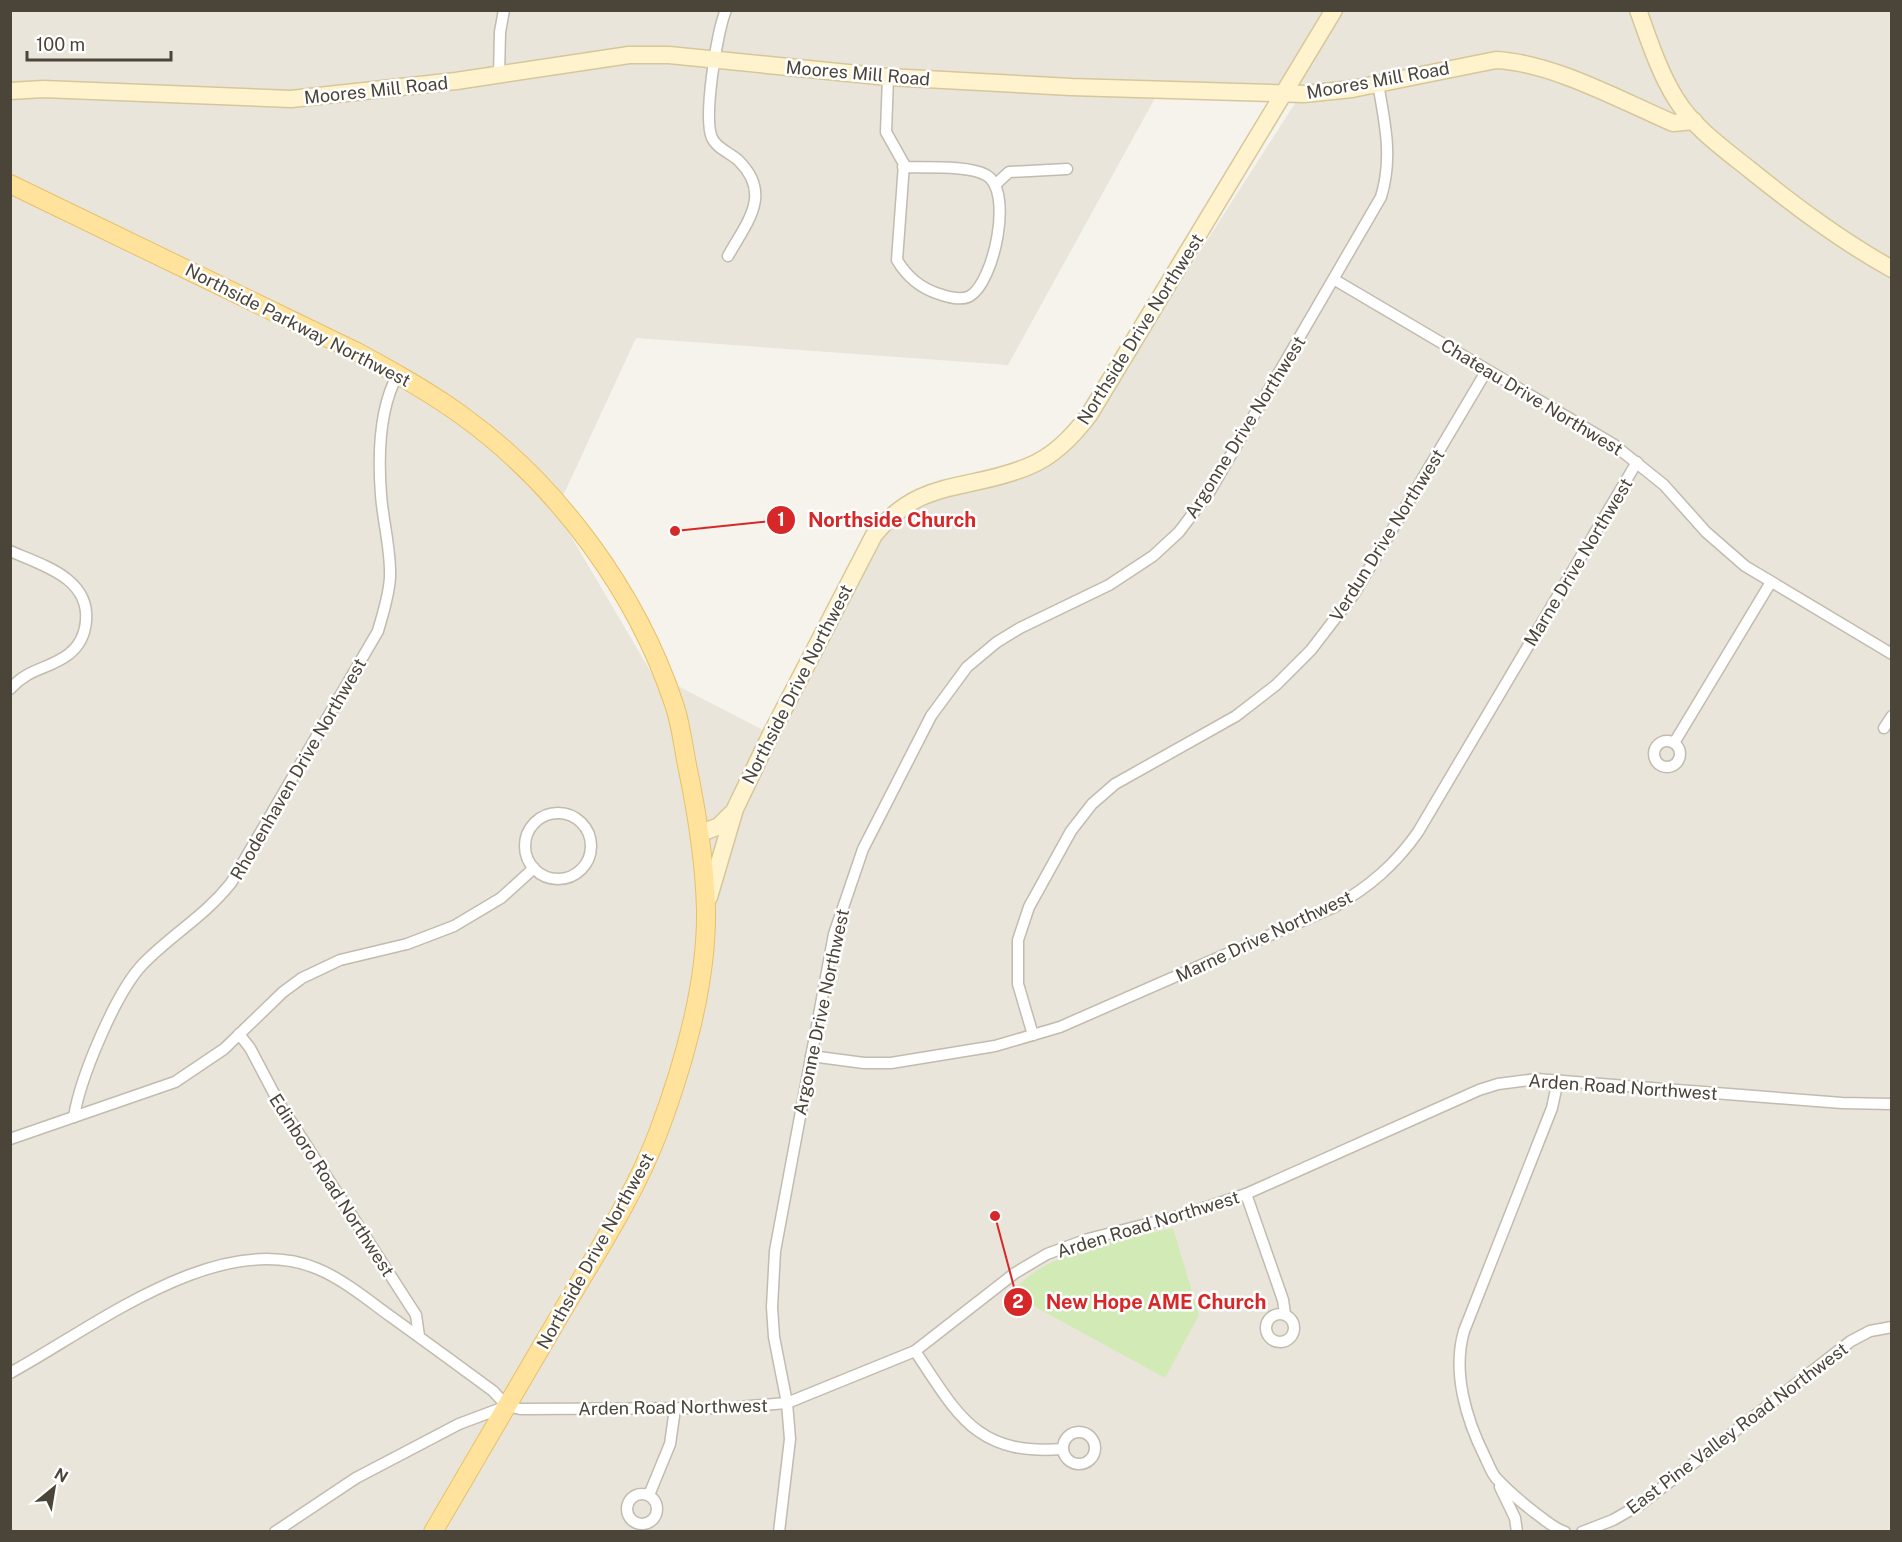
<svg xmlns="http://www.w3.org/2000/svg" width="1902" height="1542" viewBox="0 0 1902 1542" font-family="'Public Sans',sans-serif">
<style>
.residential{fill:#eae5da;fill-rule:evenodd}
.green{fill:#d2eab5}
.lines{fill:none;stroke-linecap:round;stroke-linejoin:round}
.street-casing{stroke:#c2bbae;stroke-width:13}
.secondary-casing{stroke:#d6c79b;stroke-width:19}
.primary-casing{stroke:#e6c16a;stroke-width:20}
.street{stroke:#fff;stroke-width:10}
.secondary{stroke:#fff3cd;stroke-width:16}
.primary{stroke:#ffe39c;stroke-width:18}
.labels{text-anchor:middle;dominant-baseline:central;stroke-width:5;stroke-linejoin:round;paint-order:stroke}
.street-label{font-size:18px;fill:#4b4439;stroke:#fff}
.leader{fill:none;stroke:#d62828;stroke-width:2}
.callout-dot{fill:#d62828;stroke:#fff;stroke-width:2}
.mark-label{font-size:18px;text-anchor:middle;font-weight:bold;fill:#fff}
.callout-label{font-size:20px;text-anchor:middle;font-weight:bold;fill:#d62828;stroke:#fff;stroke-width:5;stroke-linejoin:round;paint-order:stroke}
</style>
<rect width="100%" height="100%" fill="#f6f3ec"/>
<!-- residential -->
<path class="residential" d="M 11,11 L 1891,11 L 1891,1531 L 11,1531 ZM 1160,89 L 1297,100 L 1119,378 L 1049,457 L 921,496 L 864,551 L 771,734 L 651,672 L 556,511 L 636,338 L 1008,365 Z"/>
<!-- green -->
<path class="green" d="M 1173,1228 L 1199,1315 L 1165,1378 L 1010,1293 C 1018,1286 1026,1278 1035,1272 C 1074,1246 1128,1239 1173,1228 Z"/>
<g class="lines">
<defs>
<g id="street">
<path d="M 726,10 C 717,31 703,118 712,138 C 717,149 731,153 739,161 C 773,195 746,223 728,256"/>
<polyline points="499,75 500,32 504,10"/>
<path d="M 888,77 L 886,132 L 904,164 L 897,260 C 907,277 920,288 939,294 C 948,297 961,301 970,296 C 994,282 1014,190 986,175 C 968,165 924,168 903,167"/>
<polyline points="996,184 1009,172 1067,169"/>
<polyline points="1335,280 1613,444 1664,485 1706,532 1745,566 1892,654"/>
<path d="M 10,551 C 42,565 90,578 86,621 C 85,634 79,646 69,654 C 48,670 30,667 10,689"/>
<polyline points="1884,728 1892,716"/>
<circle cx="1667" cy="754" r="13"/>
<polyline points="1674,743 1771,582"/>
<circle cx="558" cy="846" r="33"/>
<polyline points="239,1034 250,1048 279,1103 416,1315 419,1336"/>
<polyline points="1033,1035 1018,984 1018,940 1029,907 1071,831 1092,804 1115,784 1236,716 1276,685 1311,650 1354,594 1487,370"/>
<path d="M 811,1056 L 864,1063 L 891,1063 L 995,1046 L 1060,1027 L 1334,907 C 1369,887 1395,865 1418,832 L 1637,462"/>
<path d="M 1558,1080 L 1552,1108 L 1464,1331 C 1452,1372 1466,1419 1485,1457 C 1488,1463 1491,1472 1496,1478 C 1507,1490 1520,1501 1534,1512 C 1544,1519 1553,1528 1565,1532"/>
<path d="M 74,1117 C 80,1078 116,992 143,964 C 172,934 204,917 231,883 L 378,631 C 383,613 389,596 390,577 C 391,550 383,522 381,495 C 378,456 379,408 398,374"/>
<polyline points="10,1139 175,1082 224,1049 283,992 302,978 340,960 407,944 454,926 501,898 534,868"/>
<polyline points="1246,1194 1283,1300 1285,1314"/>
<circle cx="1280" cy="1328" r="14"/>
<path d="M 915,1351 C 958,1415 976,1456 1063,1449"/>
<path d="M 10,1373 C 93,1328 219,1227 318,1269 C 344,1280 368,1300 390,1316 C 425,1341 459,1366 493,1391 L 507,1406"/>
<circle cx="1079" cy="1448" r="16"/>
<polyline points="1500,1487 1515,1518 1517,1532"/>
<circle cx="642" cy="1509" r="15"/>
<polyline points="649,1495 670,1444 675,1409"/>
<polyline points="275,1532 356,1478 459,1424 507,1406 520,1409 726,1408 787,1403 915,1351 1015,1273 1047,1254 1088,1239 1186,1214 1246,1194 1479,1090 1498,1084 1537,1079 1842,1103 1892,1104"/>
<path d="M 779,1532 L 790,1439 L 787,1403 L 774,1337 L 772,1307 L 775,1251 L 834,934 L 863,849 L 931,716 L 967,667 L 997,642 L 1020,628 L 1109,585 L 1153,556 L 1179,532 L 1210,491 L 1381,197 C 1393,158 1385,123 1378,84"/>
<polyline points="1582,1532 1613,1520 1641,1504 1851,1341 1870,1331 1892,1327"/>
</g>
<g id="secondary">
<path d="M 1638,10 C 1649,40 1659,72 1676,99 C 1693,127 1724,149 1749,169 C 1795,206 1840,240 1892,269"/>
<path d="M 10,91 L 43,89 L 291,99 L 456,81 L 629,55 L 669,55 L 888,77 L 1071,87 L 1304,94 L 1352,89 L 1496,60 C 1553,63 1620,100 1673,123 L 1694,121"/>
<polyline points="699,834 719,826 731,814"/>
<path d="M 709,897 L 735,809 L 771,734 L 874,535 C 921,477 966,492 1027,467 C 1053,457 1072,437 1089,415 L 1334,10"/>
</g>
<path id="primary" d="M 10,184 L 357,352 C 394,372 430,392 464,417 C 559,486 637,593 674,704 C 681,724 683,745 687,765 C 697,813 705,861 706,910 C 707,984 684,1064 658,1133 C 636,1191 602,1244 570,1298 C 524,1376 479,1454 433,1532"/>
</defs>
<!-- street casing -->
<use href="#street" class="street-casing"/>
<!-- secondary casing -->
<use href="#secondary" class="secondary-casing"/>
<!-- primary casing -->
<use href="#primary" class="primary-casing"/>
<!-- street -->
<use href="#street" class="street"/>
<!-- secondary -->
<use href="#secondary" class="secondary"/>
<!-- primary -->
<use href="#primary" class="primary"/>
</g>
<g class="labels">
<!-- street labels -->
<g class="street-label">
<text transform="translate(858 73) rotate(5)">Moores Mill Road</text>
<text transform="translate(1378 80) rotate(-10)">Moores Mill Road</text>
<text transform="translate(376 90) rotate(-6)">Moores Mill Road</text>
<text transform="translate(298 325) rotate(27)">Northside Parkway Northwest</text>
<text transform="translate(1140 329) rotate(-58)">Northside Drive Northwest</text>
<text transform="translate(1532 397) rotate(31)">Chateau Drive Northwest</text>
<text transform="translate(1245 427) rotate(-58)">Argonne Drive Northwest</text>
<text transform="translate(1387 535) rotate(-58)">Verdun Drive Northwest</text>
<text transform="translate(1578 562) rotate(-59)">Marne Drive Northwest</text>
<text transform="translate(797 684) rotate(-63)">Northside Drive Northwest</text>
<text transform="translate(298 769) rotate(-60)">Rhodenhaven Drive Northwest</text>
<text transform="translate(1264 936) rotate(-25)">Marne Drive Northwest</text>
<text transform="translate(821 1012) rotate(-78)">Argonne Drive Northwest</text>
<text transform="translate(1623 1087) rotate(4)">Arden Road Northwest</text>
<text transform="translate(332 1185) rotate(57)">Edinboro Road Northwest</text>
<text transform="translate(1148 1224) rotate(-17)">Arden Road Northwest</text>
<text transform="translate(595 1251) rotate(-61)">Northside Drive Northwest</text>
<text transform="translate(673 1407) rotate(-1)">Arden Road Northwest</text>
<text transform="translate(1737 1428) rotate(-37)">East Pine Valley Road Northwest</text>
</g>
</g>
<!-- callouts -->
<path class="leader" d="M675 531L781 520M995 1216L1018 1302"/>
<g class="callout-dot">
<circle cx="675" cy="531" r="6"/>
<circle cx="995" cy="1216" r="6"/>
<circle cx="781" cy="520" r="15"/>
<circle cx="1018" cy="1302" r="15"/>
</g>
<g class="mark-label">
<text x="781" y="526">1</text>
<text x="1018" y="1308">2</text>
</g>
<g class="callout-label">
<text x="892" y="527">Northside Church</text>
<text x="1156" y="1309">New Hope AME Church</text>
</g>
<!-- border -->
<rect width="1902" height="1542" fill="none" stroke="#4b4439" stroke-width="24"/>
<!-- north arrow -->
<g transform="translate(54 1488) rotate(30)" stroke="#ffffff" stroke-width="4.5" paint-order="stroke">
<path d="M0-4.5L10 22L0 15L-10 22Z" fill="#4b4439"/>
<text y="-9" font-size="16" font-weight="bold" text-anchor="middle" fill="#4b4439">N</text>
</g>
<!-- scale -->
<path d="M27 51v9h144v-9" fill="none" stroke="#4b4439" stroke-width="3"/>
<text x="36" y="51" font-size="18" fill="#4b4439" stroke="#ffffff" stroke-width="4.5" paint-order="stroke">100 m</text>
</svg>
